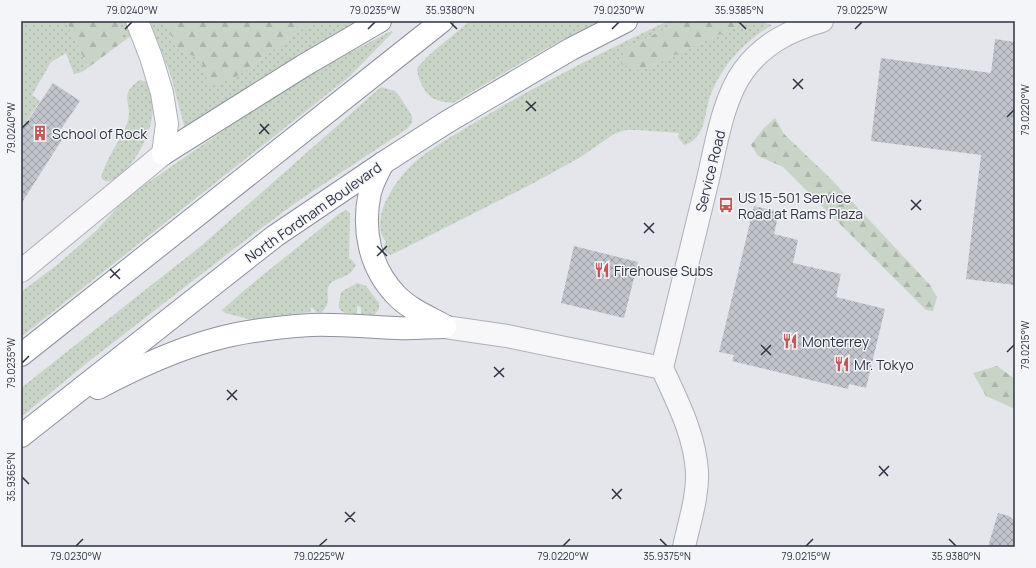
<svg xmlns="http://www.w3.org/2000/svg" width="1036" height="568" viewBox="0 0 1036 568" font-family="Manrope,sans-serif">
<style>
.grass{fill:url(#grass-dots)}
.forest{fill:url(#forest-firs)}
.building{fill:url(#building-cross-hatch)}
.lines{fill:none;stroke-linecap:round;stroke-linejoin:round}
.minor-casing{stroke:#adb0b8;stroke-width:24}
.secondary-casing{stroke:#adb0b8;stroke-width:24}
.trunk-casing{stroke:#8d91a0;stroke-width:24}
.minor{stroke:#f7f7f9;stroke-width:22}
.secondary{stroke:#fff;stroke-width:22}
.trunk{stroke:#fff;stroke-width:22}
.ticks{fill:none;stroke:#2d3142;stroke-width:1.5}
.labels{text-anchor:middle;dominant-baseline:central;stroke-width:3;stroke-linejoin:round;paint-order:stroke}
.poi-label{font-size:14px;fill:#2d3142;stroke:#f4f5f8;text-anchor:start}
.street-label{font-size:14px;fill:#2d3142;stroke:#f4f5f8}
.neatline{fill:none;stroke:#2d3142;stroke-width:1.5}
.ticks-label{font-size:10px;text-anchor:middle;fill:#2d3142}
</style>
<defs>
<pattern id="grass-dots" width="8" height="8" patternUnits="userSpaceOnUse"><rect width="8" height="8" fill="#c7d4c6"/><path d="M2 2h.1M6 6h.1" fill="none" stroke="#abb6ab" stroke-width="1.8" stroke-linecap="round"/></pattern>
<pattern id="forest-firs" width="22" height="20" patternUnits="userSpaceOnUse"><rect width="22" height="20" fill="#c7d4c6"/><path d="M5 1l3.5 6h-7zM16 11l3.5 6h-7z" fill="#abb6ab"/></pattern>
<pattern id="building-cross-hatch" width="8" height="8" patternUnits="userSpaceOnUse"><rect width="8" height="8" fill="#c2c4cd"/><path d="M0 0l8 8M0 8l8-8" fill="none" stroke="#9ea0a8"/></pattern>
</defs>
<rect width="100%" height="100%" fill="#e4e6eb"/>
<!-- grass -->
<g class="grass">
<polygon points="21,21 66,21 84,59 89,67 82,72 74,74 66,53 51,62 32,95 40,101 21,130"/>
<polygon points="118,21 131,21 134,35 128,38 122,32"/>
<polygon points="150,21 165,21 177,49 201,59 209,86 236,77 313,21 360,21 185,129 171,76"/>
<path d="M 470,21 L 600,21 C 549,45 501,75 453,103 C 448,102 442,102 437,100 C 425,96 418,80 417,68 L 429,55 Z"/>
<path d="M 668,21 L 686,21 L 676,24 L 626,48 L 640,71 L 749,21 L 757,21 L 772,25 C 752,37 733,54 721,74 C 717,80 713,89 710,96 C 704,114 706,139 684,145 L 678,137 L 679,133 L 638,130 L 626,130 L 614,134 L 579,158 L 528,186 L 391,255 L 385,252 L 384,246 L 386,242 C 366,217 401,172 421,157 C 427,152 434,148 441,143 C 461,131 480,119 501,107 C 555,76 611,48 668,21 Z"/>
<polygon points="391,31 393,32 392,33 350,76 21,337 21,292 57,265 96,231 123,201 143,186 292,83"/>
<path d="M 140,80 L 146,82 C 173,123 113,200 101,177 C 103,171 105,165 108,160 C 114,147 124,134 128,121 C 133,103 117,95 140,80 Z"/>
<polygon points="381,87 395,91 400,97 412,116 412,123 407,129 301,199 252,235 88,362 21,417 21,388 201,246"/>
<path d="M 346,210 L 350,213 L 349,259 L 351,259 L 356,265 C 354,267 353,271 350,273 C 345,278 335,278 330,284 C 323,293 334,301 321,313 L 316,312 L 313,308 L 310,308 L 311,312 L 249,319 L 225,313 L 222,310 L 247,288 L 340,213 Z"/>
<path d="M 357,283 L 366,286 L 379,303 L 379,309 L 374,315 L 361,314 L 361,307 L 357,306 L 357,314 C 337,313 337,311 341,292 Z"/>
</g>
<!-- forest -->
<g class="forest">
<polygon points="66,21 118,21 122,32 128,38 89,67 84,59"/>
<polygon points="165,21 313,21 236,77 209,87 201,59 177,49"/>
<polygon points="686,21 749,21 640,71 621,64 626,48 676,24"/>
<polygon points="775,118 784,134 831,179 930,285 937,297 933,311 926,310 783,167 758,156 751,145 763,129"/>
<polygon points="997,366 1015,379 1015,409 986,396 973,373"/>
</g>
<!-- building -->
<g class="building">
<polygon points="995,39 1015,42 1015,285 966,279 981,155 871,141 881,58 991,73"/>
<polygon points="53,83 80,101 57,135 63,138 21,204 21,131"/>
<polygon points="754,206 779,212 774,234 798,240 793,263 841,274 836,297 885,309 866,388 849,384 848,389 798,377 732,361 734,355 719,352"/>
<polygon points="574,246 638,262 624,318 561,303"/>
<polygon points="998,513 1009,516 1015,521 1015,547 988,547"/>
</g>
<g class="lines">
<defs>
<g id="minor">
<polyline points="21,271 163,154"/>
<polyline points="445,327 507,336 662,368"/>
<path d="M 662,368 C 677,305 693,242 708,179 C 716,145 723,98 744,70 C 764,43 791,30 822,21"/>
<path d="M 662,368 C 677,401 695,435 697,472 C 698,497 689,523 684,547"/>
</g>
<polyline id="secondary" points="137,21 151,57 162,93 167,124 163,154"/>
<g id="trunk">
<polyline points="163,154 303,66 380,21"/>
<path d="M 383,163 C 378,172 373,182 370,192 C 362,228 369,267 396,295 C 409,309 429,317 445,326"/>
<polyline points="21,355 442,21"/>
<path d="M 98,388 C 134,369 172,351 212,340 C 244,331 278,327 311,325 C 340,324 368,327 396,328 C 413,329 429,327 445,327"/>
<polyline points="21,436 275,236 383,163 447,122 571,49 626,21"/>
</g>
</defs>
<!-- minor casing -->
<use href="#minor" class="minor-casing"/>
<!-- secondary casing -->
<use href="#secondary" class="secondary-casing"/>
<!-- trunk casing -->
<use href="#trunk" class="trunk-casing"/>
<!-- minor -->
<use href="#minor" class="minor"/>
<!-- secondary -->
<use href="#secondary" class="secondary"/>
<!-- trunk -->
<use href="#trunk" class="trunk"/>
</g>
<!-- ticks -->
<path class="ticks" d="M 450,22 L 457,29M 739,22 L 746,29M 125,29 L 132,22M 368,29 L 375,22M 612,29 L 619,22M 855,29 L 862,22M 793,79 L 803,89M 793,89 L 803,79M 526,101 L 536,111M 526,111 L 536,102M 1007,117 L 1014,110M 260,124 L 269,134M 22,128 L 29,121M 259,134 L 269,124M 911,200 L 921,210M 911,210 L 921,200M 644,223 L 654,233M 644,233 L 654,223M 377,246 L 387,256M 377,256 L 387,246M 110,269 L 120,279M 110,278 L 120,269M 761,345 L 771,355M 1007,352 L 1014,345M 761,355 L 771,345M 22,363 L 29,356M 494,367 L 504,377M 494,377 L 504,368M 227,390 L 237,400M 227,400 L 237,390M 879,466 L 888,476M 879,476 L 889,466M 22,477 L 29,484M 612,489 L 621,499M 612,499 L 622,489M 345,512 L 355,522M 345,522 L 355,512M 660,539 L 667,546M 949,539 L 956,546M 76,546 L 83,539M 319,546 L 327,539M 563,546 L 570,539M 806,546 L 813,539"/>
<!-- icons -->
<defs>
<symbol id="building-bare" viewBox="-9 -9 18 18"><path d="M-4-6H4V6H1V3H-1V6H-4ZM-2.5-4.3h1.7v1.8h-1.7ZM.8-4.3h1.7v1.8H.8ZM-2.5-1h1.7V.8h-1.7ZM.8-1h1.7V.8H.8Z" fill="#c45755" stroke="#f4f5f8" stroke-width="2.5" paint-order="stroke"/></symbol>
<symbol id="bus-bare" viewBox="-9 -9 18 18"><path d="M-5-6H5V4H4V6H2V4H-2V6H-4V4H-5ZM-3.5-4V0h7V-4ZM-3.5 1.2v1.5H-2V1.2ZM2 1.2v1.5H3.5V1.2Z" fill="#c45755" stroke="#f4f5f8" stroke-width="2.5" paint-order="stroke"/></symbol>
<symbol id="restaurant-bare" viewBox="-9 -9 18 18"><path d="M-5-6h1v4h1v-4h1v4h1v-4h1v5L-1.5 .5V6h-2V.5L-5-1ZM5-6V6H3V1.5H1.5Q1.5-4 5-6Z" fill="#c45755" stroke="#f4f5f8" stroke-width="2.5" paint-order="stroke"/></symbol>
</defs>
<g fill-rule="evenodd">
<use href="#building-bare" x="29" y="122" width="22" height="22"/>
<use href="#bus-bare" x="715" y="194" width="22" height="22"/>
<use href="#restaurant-bare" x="591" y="259" width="22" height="22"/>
<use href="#restaurant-bare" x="779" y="330" width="22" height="22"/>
<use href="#restaurant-bare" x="831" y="353" width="22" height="22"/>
</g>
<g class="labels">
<!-- poi labels -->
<g class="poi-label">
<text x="52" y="133">School of Rock</text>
<text x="738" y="197">US 15-501 Service<tspan x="738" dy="16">Road at Rams Plaza</tspan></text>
<text x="614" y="270">Firehouse Subs</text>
<text x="802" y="341">Monterrey</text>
<text x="854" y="364">Mr. Tokyo</text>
</g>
<!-- street labels -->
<g class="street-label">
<text transform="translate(710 171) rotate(-76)">Service Road</text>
<text transform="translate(313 212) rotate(-35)">North Fordham Boulevard</text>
</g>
</g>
<!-- border -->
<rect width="1036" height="568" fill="none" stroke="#f4f5f8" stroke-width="44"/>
<rect x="22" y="22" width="992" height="524" class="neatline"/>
<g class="ticks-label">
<text x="132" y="14">79.0240°W</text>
<text x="375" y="14">79.0235°W</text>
<text x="450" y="14">35.9380°N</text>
<text x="619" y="14">79.0230°W</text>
<text x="739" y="14">35.9385°N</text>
<text x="862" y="14">79.0225°W</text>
<text transform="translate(1025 110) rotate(-90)" y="4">79.0220°W</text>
<text transform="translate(11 128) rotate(-90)" y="4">79.0240°W</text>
<text transform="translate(1025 345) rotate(-90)" y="4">79.0215°W</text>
<text transform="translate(11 363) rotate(-90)" y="4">79.0235°W</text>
<text transform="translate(11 477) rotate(-90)" y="4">35.9365°N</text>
<text x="76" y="560">79.0230°W</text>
<text x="319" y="560">79.0225°W</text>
<text x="563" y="560">79.0220°W</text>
<text x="667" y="560">35.9375°N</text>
<text x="806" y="560">79.0215°W</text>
<text x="956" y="560">35.9380°N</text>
</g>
</svg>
